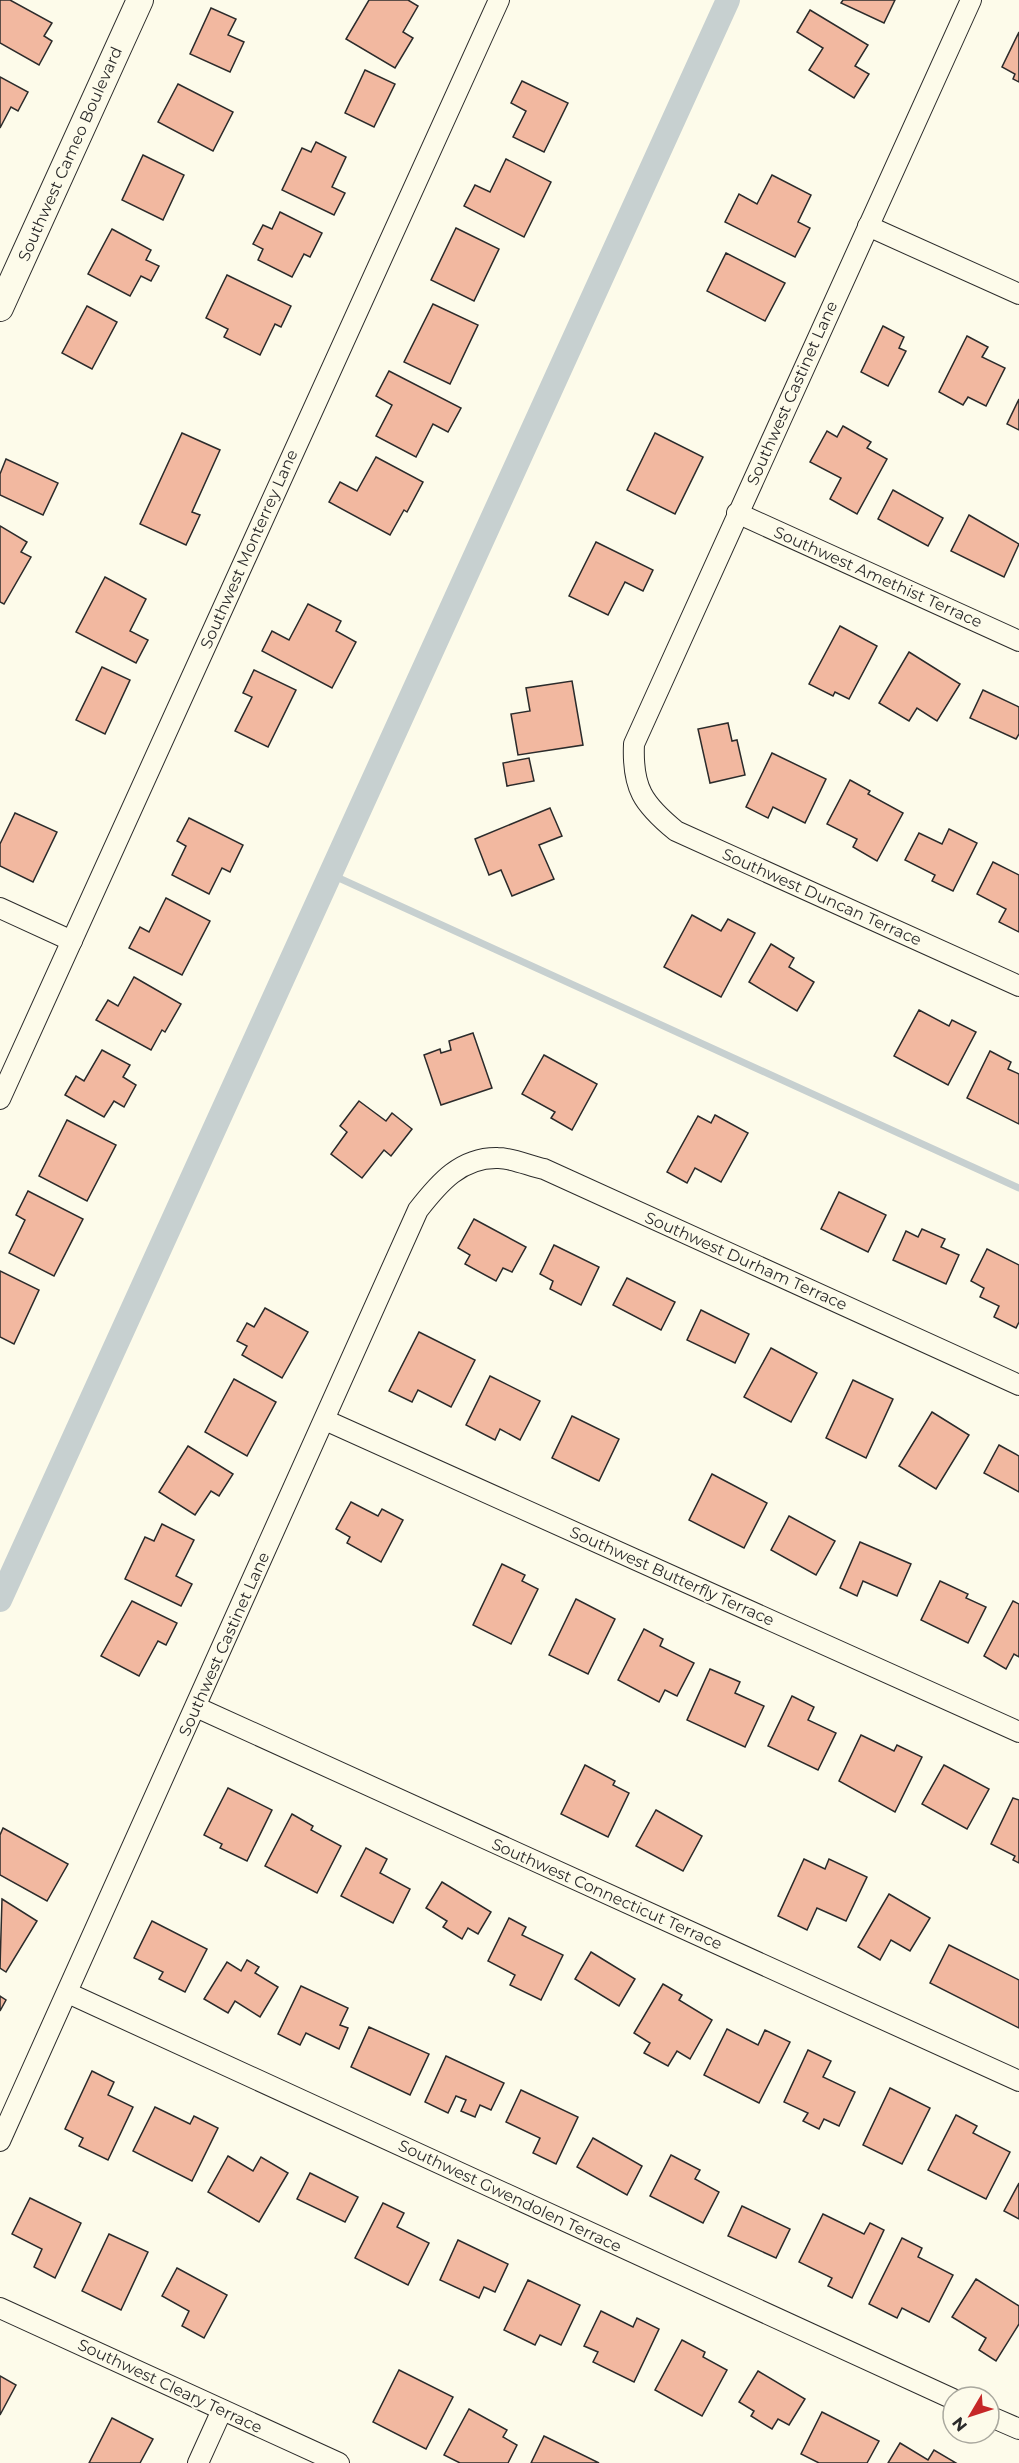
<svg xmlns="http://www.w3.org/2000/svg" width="1019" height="2463" viewBox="0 0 1019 2463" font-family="Montserrat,sans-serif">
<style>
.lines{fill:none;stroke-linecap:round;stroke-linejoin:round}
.stream{stroke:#c7d0d0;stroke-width:7}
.canal{stroke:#c7d0d0;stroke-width:24}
.building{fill:#f2b8a0;stroke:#2b2b2b;stroke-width:1.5}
.minor-casing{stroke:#2b2b2b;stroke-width:22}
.tertiary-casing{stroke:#2b2b2b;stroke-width:28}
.minor{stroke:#fdfbea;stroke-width:20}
.tertiary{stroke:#fdfbea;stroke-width:26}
.labels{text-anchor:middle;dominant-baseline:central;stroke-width:4.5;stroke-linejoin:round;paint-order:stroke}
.street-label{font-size:16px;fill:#2b2b2b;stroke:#fdfbea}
</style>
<rect width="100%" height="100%" fill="#fdfbea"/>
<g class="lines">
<!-- stream -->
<polyline class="stream" points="330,874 1019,1188"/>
<!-- canal -->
<polyline class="canal" points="0,1600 728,0"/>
</g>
<!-- building -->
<g class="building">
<polygon points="0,0 10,0 52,23 44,36 52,41 39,65 0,43"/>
<polygon points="369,0 408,0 418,6 403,32 413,38 395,68 346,39"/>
<polygon points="843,0 895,0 884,23 841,3"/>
<polygon points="211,8 236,19 228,35 244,42 230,72 190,54"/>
<polygon points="810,10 868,45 855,66 869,74 854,98 809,70 823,48 797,32"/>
<polygon points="1019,32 1019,82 1013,79 1015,74 1002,67"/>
<polygon points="365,70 395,84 374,127 345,113"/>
<polygon points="0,77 28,92 18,111 11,107 0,128"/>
<polygon points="522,81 568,103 544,152 513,137 526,111 511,103"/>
<polygon points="178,84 233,112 213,151 158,122"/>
<polygon points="316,142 346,157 332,187 345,193 334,215 282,190 302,148 311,152"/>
<polygon points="143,155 184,175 163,220 122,200"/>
<polygon points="506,159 551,182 524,237 464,206 475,185 490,192"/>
<polygon points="772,175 811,195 798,222 810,228 795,257 725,222 739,194 757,204"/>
<polygon points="280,212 322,233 310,257 304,254 292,277 258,260 263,249 253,244 263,225 272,229"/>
<polygon points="456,228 499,249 474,301 431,280"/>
<polygon points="112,229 151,250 146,260 159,266 151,281 141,276 130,296 88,274"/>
<polygon points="726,253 785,283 765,321 707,291"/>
<polygon points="227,275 291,306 281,327 275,324 260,355 224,337 228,329 206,318"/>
<polygon points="433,304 478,325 450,384 404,362"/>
<polygon points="87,306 117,322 92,369 62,353"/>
<polygon points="883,326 904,337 899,348 906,351 888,386 861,372"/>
<polygon points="967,336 988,347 982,357 1005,368 986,406 968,397 963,405 939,392"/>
<polygon points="389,371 461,408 448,432 433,424 416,457 376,436 392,405 376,396"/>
<polygon points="1019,399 1019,430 1007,424"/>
<polygon points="843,426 871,442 867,448 887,459 857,514 830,499 841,478 810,462 827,431 837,437"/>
<polygon points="182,433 220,450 192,512 200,515 186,545 140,524"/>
<polygon points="655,433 703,457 675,514 627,490"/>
<polygon points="376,457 423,482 407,512 404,510 390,535 329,502 340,482 357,491"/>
<polygon points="6,459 58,483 43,515 0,495 0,474"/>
<polygon points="893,490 943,518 928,546 878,519"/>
<polygon points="969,515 1019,544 1004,577 951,551"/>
<polygon points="0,526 27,542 21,552 31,557 4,604 0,602"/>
<polygon points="596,542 653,570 643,591 625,582 608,615 569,596"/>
<polygon points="105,577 146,599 130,631 148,640 136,663 76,632"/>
<polygon points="308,604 341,621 336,631 356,642 332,688 262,651 272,631 289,640"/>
<polygon points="840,626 877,646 849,699 835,692 833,696 809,684"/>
<polygon points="909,652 960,684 937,721 917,708 909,721 879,703"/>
<polygon points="102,667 130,680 105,734 76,720"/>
<polygon points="254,670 296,690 268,747 235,731 252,697 243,693"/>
<polygon points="572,681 583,745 518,755 511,714 530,711 526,688"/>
<polygon points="983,690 1019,707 1019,734 1016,739 970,718"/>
<polygon points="728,723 732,741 737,740 745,775 710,783 698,729"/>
<polygon points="772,753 826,779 805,823 773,807 768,818 746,807"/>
<polygon points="529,758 534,781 507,786 503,763"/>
<polygon points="850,780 870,791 868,794 903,813 877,861 853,847 857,839 827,824"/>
<polygon points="550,808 562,836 539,845 554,879 512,896 501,870 489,875 475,839"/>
<polygon points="15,813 57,832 33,882 0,866 0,844"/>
<polygon points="189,818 243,845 230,872 222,868 209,894 172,875 186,846 177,841"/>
<polygon points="949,829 977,843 953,891 932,881 935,875 905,860 919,833 942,844"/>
<polygon points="993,862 1019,875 1019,932 999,922 1006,909 977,894"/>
<polygon points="166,898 210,921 182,975 129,948 140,927 149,932"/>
<polygon points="692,915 721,931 728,919 755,933 721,997 664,967"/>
<polygon points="771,944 794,958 789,967 814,982 797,1011 749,982"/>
<polygon points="134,977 181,1004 165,1032 162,1030 151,1050 96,1020 108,1000 118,1006"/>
<polygon points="919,1010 949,1026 952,1020 976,1032 948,1085 894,1056"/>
<polygon points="473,1033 492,1088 441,1105 424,1055 440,1049 441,1053 451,1050 449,1041"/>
<polygon points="102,1050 130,1065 123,1077 136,1085 124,1107 114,1101 104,1117 65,1095 76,1076 84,1081"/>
<polygon points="990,1051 1011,1062 1008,1069 1019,1074 1019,1124 967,1098"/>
<polygon points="544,1055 597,1084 572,1130 551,1118 555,1112 522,1094"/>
<polygon points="359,1101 386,1121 392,1113 412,1129 391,1156 384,1150 362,1178 331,1154 347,1132 340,1126"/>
<polygon points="715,1115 748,1133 721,1182 695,1168 687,1183 667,1172 698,1116 711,1123"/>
<polygon points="67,1120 116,1145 87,1201 39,1176"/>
<polygon points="28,1191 83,1219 54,1276 9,1253 25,1220 16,1215"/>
<polygon points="839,1192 886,1215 868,1252 821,1229"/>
<polygon points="474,1219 526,1247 512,1272 503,1268 496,1281 465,1264 470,1255 458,1248"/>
<polygon points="922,1229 945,1239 941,1247 959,1255 946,1284 893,1260 906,1231 918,1237"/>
<polygon points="554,1245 599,1267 581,1305 550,1289 553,1281 540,1274"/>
<polygon points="987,1249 1019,1265 1019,1322 1016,1328 994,1317 999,1306 980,1297 984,1288 971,1281"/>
<polygon points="0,1271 39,1290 14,1344 0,1337"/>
<polygon points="627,1278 675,1302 661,1330 613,1305"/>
<polygon points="265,1308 308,1332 282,1378 242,1355 247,1346 237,1341 247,1323 254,1327"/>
<polygon points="701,1310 749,1334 735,1363 687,1340"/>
<polygon points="419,1332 475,1360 451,1407 418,1390 412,1402 389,1391"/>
<polygon points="771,1348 817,1373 791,1422 744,1397"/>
<polygon points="490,1376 540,1401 520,1440 500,1429 495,1440 466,1425"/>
<polygon points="234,1379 276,1402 247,1456 205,1432"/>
<polygon points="853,1380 893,1399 866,1458 826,1438"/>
<polygon points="932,1412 969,1435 936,1489 899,1466"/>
<polygon points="572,1416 619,1439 599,1481 552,1458"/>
<polygon points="999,1445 1019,1456 1019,1492 984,1473"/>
<polygon points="188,1446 233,1474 219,1496 211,1491 195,1515 159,1492"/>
<polygon points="712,1474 767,1503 744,1548 689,1520"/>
<polygon points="351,1502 378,1516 382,1509 403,1520 381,1562 347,1543 350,1537 336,1529"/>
<polygon points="789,1516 835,1541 816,1575 771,1550"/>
<polygon points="162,1524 194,1540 176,1576 192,1584 181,1606 125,1579 145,1537 154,1541"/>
<polygon points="860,1542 911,1564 897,1596 863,1581 857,1596 840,1588"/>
<polygon points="502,1564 525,1575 522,1581 538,1589 511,1644 473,1625"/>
<polygon points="940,1581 968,1594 966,1598 986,1607 968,1643 921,1620"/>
<polygon points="576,1599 615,1619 588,1674 549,1655"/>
<polygon points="132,1601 177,1623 166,1645 158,1641 139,1676 101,1656"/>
<polygon points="1013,1601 1019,1604 1019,1657 1014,1654 1006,1669 984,1656"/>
<polygon points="644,1629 663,1639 660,1646 694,1663 677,1696 665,1690 659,1702 618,1680"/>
<polygon points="710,1669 740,1682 735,1693 764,1706 745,1747 687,1720"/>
<polygon points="792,1696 814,1707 808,1720 836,1733 818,1770 768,1746"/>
<polygon points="861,1735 894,1751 897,1745 922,1757 895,1812 839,1781"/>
<polygon points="585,1765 615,1781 613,1785 629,1793 608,1837 561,1814"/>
<polygon points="944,1765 989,1789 967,1829 922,1804"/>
<polygon points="228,1788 272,1810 247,1861 220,1848 222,1844 204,1835"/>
<polygon points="1013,1798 1019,1800 1019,1863 1013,1860 1015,1856 991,1844"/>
<polygon points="656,1810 702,1836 683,1871 636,1846"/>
<polygon points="292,1814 313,1826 311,1830 341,1846 317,1893 265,1866"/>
<polygon points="3,1828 68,1864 47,1901 0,1875 0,1835"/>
<polygon points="366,1848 387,1859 380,1873 410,1889 393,1923 341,1896"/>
<polygon points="804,1859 825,1869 829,1859 867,1877 846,1921 817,1908 807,1930 778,1916"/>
<polygon points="442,1882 491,1912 478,1934 468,1928 462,1939 443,1927 447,1921 426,1908"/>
<polygon points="889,1894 930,1918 910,1951 891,1940 880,1960 858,1947"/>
<polygon points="2,1899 37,1921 6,1972 0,1968"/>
<polygon points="509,1918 526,1927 522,1935 563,1955 541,2000 510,1985 515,1975 488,1961"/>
<polygon points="152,1921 207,1949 185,1992 159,1979 163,1972 134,1958"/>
<polygon points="949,1945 1019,1980 1019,2028 930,1983"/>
<polygon points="591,1952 635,1979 619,2006 575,1979"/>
<polygon points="247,1960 259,1967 255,1973 278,1987 260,2017 235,2001 228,2013 204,1999 227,1962 241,1971"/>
<polygon points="663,1984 682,1995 679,2000 712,2020 690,2059 677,2051 668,2066 644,2053 650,2043 634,2033"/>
<polygon points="301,1986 348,2008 340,2025 348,2028 339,2049 306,2033 300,2045 278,2034"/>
<polygon points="0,1996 6,2000 0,2011"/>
<polygon points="369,2027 429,2054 410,2095 351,2067"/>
<polygon points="727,2029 758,2045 765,2030 790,2042 759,2103 704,2075"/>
<polygon points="808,2050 831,2061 823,2077 855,2092 839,2126 824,2119 819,2129 803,2121 808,2113 784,2102"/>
<polygon points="446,2056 504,2083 491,2110 480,2105 475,2117 461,2111 466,2100 456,2096 448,2113 425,2102"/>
<polygon points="92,2071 114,2082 108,2095 133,2107 108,2160 79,2146 83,2138 65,2129"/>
<polygon points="890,2088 930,2108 902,2164 863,2145"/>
<polygon points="521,2090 578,2117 556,2164 533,2153 540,2138 506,2122"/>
<polygon points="155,2107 190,2124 194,2116 218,2128 192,2181 133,2151"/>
<polygon points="956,2115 977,2126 973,2133 1010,2152 986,2199 928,2170"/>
<polygon points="593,2138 642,2166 627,2195 577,2167"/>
<polygon points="671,2155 700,2170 695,2179 719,2192 703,2223 650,2196"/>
<polygon points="228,2156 253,2171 261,2157 288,2173 259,2222 208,2192"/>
<polygon points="310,2173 358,2197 345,2222 297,2199"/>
<polygon points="1019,2183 1019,2219 1004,2211"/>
<polygon points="30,2198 81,2223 55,2278 34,2267 42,2249 12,2234"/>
<polygon points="383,2203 404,2213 397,2227 429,2243 408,2285 355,2258"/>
<polygon points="742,2206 790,2229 776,2258 728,2236"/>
<polygon points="823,2214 864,2234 870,2223 884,2230 852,2298 828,2286 832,2278 799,2262"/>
<polygon points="109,2234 148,2252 121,2310 82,2291"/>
<polygon points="902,2238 922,2248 918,2257 953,2275 929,2322 902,2308 897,2318 869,2304"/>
<polygon points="458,2240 508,2264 495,2292 484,2287 479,2298 440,2280"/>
<polygon points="177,2268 227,2295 204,2338 182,2326 189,2311 162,2296"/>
<polygon points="976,2279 1019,2306 1019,2324 996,2361 979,2350 986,2338 952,2317"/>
<polygon points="528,2280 580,2305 561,2345 540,2335 535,2345 504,2330"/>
<polygon points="601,2311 633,2327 637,2318 659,2329 634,2382 593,2362 598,2352 584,2346"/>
<polygon points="682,2340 705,2352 703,2357 727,2370 702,2416 655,2390"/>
<polygon points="399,2370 453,2397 426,2449 373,2422"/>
<polygon points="758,2371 805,2399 789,2425 778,2419 772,2429 751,2416 754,2411 739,2402"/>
<polygon points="0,2376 16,2385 0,2415"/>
<polygon points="469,2409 507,2430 503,2437 517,2445 508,2463 460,2463 444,2455"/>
<polygon points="822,2412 879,2441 867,2463 819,2463 801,2454"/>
<polygon points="112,2418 153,2439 140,2463 89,2463"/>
<polygon points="544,2436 599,2463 531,2463"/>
<polygon points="900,2443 928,2460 934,2450 956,2463 888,2463"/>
</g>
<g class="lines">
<defs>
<g id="minor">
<path d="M 971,0 L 634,744 C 632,788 643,804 676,831 L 1019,986"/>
<polyline points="868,226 1019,294"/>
<polyline points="737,513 1019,641"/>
<polyline points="0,908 72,941"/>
<polyline points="0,1099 499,0"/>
<polyline points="325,1420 1019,1732"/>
<polyline points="196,1707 1019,2081"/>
<polyline points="68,1993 953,2399"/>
<path d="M 0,2141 L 418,1210 C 439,1183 461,1157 498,1158 C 512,1158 530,1166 544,1169 L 1019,1385"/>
<polyline points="0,2308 339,2463"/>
<polyline points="989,2416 1019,2429"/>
<polyline points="198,2463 222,2410"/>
</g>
<polyline id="tertiary" points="0,308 140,0"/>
</defs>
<!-- minor casing -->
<use href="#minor" class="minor-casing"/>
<!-- tertiary casing -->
<use href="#tertiary" class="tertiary-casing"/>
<!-- minor -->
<use href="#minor" class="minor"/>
<!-- tertiary -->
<use href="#tertiary" class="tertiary"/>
</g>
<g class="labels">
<!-- street labels -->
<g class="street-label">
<text transform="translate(70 154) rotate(-66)">Southwest Cameo Boulevard</text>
<text transform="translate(792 393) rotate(-66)">Southwest Castinet Lane</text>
<text transform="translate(249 549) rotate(-66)">Southwest Monterrey Lane</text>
<text transform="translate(878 577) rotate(24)">Southwest Amethist Terrace</text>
<text transform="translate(822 897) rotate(24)">Southwest Duncan Terrace</text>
<text transform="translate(746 1261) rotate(24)">Southwest Durham Terrace</text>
<text transform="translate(672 1576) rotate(24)">Southwest Butterfly Terrace</text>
<text transform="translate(224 1644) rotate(-66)">Southwest Castinet Lane</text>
<text transform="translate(607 1894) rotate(24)">Southwest Connecticut Terrace</text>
<text transform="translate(510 2196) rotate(25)">Southwest Gwendolen Terrace</text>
<text transform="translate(170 2386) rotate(25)">Southwest Cleary Terrace</text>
</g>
</g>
<!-- north arrow -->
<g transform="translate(971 2415) rotate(231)"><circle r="28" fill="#fdfbea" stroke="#a9a89e" stroke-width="1.5"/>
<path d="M0-4.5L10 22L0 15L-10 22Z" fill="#c62828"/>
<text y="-9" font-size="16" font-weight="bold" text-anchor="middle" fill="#2b2b2b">N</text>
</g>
</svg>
